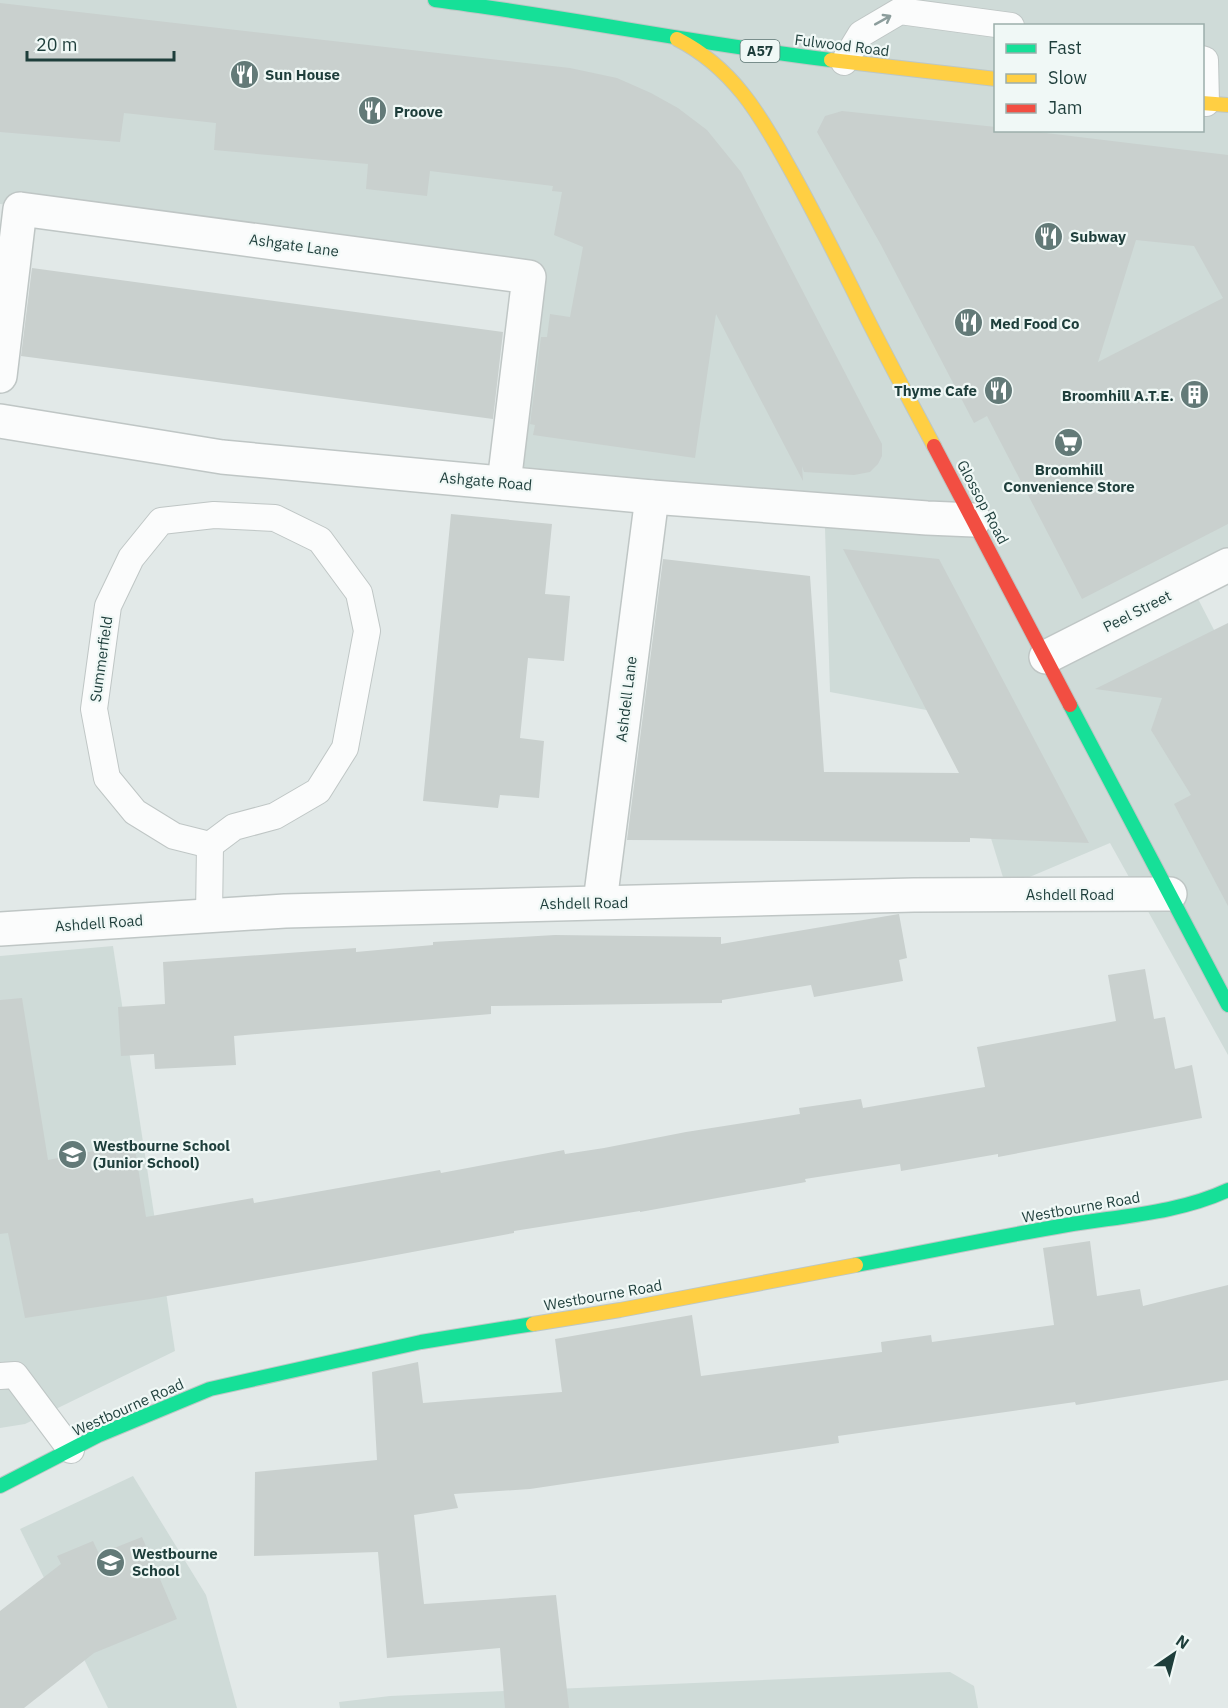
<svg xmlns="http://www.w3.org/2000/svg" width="1228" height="1708" viewBox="0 0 1228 1708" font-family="'IBM Plex Sans',sans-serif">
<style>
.built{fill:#cfdbd8;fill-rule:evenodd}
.building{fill:#c9d0ce;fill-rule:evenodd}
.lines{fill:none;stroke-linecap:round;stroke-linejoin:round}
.lane-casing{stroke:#bfc6c5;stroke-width:28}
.street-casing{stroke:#bfc6c5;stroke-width:36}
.fast-casing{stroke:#bdc7c5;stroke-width:16}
.slow-casing{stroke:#bdc7c5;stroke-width:16}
.jam-casing{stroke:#bdc7c5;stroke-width:16}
.lane{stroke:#fbfcfc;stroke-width:26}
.street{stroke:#fbfcfc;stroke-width:33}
.fast{stroke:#16e098;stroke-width:14}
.slow{stroke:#ffcf43;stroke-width:14}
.jam{stroke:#f24e42;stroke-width:14}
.oneway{stroke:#8c9d9c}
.labels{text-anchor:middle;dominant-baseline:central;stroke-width:4.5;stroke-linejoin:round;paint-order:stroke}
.shield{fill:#f0f8f6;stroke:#5d7673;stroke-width:1.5}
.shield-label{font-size:14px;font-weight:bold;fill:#1e3e3b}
.street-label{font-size:15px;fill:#1e3e3b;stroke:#f0f8f6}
.poi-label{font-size:15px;font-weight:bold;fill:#1e3e3b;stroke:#f0f8f6;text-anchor:start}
</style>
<rect width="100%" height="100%" fill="#e2e9e8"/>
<!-- built -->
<g class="built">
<path d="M 0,0 L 1228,0 L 1228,580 L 1196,595 L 1228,657 L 1228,1055 L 1110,843 L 1006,887 L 953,715 L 830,692 L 824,496 L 519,467 L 541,270 L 0,204 ZM 996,26 L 1202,26 L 1202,130 L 996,130 Z"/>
<polygon points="113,946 175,1351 25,1424 0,1428 0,956"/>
<polygon points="133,1476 206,1595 237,1708 108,1708 20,1529"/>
<polygon points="950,1672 974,1686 978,1708 340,1708 339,1702 390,1696"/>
</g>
<!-- building -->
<g class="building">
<polygon points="0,3 570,68 617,78 651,93 678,108 707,130 741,172 882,444 882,456 878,464 870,472 854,475 804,472 802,466 803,481 716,314 695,458 533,435 535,425 530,424 541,337 547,337 550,314 570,317 583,247 554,235 562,192 552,191 553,186 430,171 427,196 366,189 368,164 214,150 216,123 124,113 120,142 0,132"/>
<path d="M 842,111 L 996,127 L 996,130 L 1021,130 L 1228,155 L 1228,524 L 1082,599 L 987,416 L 974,423 L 881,245 L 817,132 L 825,116 ZM 1136,240 L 1194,246 L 1223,298 L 1098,362 Z"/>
<polygon points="32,268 503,332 493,419 21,356"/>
<polygon points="451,514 552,524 545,594 570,596 564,661 528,658 520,738 544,741 539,798 500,795 498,808 423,801"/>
<polygon points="843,549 939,559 1089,843 970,838 970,842 627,840 663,559 810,576 824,772 959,773"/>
<polygon points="1228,623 1228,906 1174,804 1191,795 1151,730 1162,698 1095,689"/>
<polygon points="899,914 907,958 899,960 903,981 814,997 811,985 722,1000 722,1003 491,1006 491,1014 234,1036 236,1065 155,1069 154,1054 121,1056 118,1007 165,1004 163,962 356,948 356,952 433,945 433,942 555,935 721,937 721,944"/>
<polygon points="1145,969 1154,1019 1165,1017 1175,1069 1192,1065 1202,1118 998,1157 998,1154 901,1171 900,1164 805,1179 806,1182 640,1212 640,1211 514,1231 514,1233 359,1262 150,1299 25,1318 8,1233 0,1234 0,1000 22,998 48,1160 134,1143 146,1217 253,1198 254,1203 440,1170 441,1173 564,1150 565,1154 604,1148 686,1132 800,1114 799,1108 861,1099 863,1108 985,1087 977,1047 1116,1021 1108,975"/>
<polygon points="1090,1241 1097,1296 1140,1289 1143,1306 1228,1285 1228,1380 1076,1405 1075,1402 838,1436 839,1443 530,1489 454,1494 458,1508 414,1515 424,1604 556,1595 569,1708 505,1708 500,1648 387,1658 378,1552 254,1556 255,1472 377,1460 372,1372 418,1362 423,1403 562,1392 555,1339 692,1315 701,1376 882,1352 881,1342 931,1335 932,1342 1054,1325 1043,1248"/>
<polygon points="142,1537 177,1619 94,1653 24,1708 0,1708 0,1611 61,1564 57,1556 93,1541 99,1554"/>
</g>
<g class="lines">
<defs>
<g id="lane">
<polyline points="1202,59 1205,60 1206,103"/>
<polyline points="844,62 861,34 900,11 1011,26"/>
<polygon points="214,515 275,518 320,540 359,593 367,631 345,748 318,791 275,816 234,827 210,845 174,836 135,812 107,778 94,709 108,606 131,558 161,521"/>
<polyline points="209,916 210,845"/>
<polyline points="0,1376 15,1375 71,1450"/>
</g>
<g id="street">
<polyline points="0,376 20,209 529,277 504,483"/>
<polyline points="0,421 222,457 652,497 927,518 974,520"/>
<polyline points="1046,657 1228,565"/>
<polyline points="600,902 652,497"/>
<polyline points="0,929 285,911 914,895 1170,894"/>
</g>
<g id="fast">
<path d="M 435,0 C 568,17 699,44 831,60"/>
<polyline points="1070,705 1228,1005"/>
<path d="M 856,1265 C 926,1252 997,1237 1067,1225 C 1121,1216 1179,1213 1228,1190"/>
<polyline points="0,1486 99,1435 210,1389 421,1342 533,1324"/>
</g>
<g id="slow">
<path d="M 677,39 C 732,67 760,114 789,167 C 812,208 833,250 854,292 C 879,344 907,395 934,446"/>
<polyline points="831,60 996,79"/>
<polyline points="1202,103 1228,105"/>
<polyline points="533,1324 620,1310 856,1265"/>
</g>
<polyline id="jam" points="934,446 1070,705"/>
</defs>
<!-- lane casing -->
<use href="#lane" class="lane-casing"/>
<!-- street casing -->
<use href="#street" class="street-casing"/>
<!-- fast casing -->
<use href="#fast" class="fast-casing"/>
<!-- slow casing -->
<use href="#slow" class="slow-casing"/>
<!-- jam casing -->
<use href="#jam" class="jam-casing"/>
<!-- lane -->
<use href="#lane" class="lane"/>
<!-- street -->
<use href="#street" class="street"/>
<!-- fast -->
<use href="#fast" class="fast"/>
<!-- slow -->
<use href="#slow" class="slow"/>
<!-- jam -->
<use href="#jam" class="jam"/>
</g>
<!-- one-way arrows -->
<defs><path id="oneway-shaft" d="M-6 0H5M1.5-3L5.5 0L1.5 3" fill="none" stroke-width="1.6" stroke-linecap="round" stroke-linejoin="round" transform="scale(1.5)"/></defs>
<use class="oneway" href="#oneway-shaft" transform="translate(883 20) rotate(-29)"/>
<!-- icons -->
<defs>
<symbol id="restaurant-disc" viewBox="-11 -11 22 22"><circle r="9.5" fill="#637a78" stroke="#f0f8f6"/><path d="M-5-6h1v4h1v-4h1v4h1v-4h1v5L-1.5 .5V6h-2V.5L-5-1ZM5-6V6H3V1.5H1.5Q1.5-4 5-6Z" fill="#fff"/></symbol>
<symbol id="building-disc" viewBox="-11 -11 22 22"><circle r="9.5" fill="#637a78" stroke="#f0f8f6"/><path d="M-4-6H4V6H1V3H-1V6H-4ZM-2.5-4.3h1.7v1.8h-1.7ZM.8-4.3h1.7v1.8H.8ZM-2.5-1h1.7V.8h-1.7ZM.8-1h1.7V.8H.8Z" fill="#fff"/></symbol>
<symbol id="supermarket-disc" viewBox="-11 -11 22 22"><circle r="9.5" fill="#637a78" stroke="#f0f8f6"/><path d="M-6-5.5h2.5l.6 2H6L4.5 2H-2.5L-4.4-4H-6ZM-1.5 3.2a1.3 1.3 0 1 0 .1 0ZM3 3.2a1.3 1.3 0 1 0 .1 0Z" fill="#fff"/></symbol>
<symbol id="school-disc" viewBox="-11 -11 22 22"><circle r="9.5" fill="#637a78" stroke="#f0f8f6"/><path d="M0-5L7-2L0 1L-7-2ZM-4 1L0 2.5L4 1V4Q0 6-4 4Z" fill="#fff"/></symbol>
</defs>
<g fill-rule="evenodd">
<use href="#restaurant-disc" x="228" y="58" width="33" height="33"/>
<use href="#restaurant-disc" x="356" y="94" width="33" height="33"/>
<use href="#restaurant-disc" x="1032" y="220" width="33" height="33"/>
<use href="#restaurant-disc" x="952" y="306" width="33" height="33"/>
<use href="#restaurant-disc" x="982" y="374" width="33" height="33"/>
<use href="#building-disc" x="1178" y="378" width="33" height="33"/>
<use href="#supermarket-disc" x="1052" y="426" width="33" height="33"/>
<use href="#school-disc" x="56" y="1138" width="33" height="33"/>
<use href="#school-disc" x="94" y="1546" width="33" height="33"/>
</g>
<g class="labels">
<!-- shield labels -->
<rect class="shield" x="740.5" y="40" width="39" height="22" rx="4.5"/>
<g class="shield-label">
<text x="760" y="51">A57</text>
</g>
<!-- street labels -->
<g class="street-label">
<text transform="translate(842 45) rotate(7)">Fulwood Road</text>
<text transform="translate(294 245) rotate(8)">Ashgate Lane</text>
<text transform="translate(486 481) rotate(5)">Ashgate Road</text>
<text transform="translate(983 502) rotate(62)">Glossop Road</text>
<text transform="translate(1137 611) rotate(-27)">Peel Street</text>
<text transform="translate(101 659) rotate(-82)">Summerfield</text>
<text transform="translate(626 699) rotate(-83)">Ashdell Lane</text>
<text x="1070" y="894">Ashdell Road</text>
<text transform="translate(584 903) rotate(-1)">Ashdell Road</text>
<text transform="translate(99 923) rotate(-4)">Ashdell Road</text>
<text transform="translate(1081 1207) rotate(-10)">Westbourne Road</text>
<text transform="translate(603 1295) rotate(-10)">Westbourne Road</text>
<text transform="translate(128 1407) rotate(-24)">Westbourne Road</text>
</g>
<!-- poi labels -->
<g class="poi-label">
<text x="265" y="74">Sun House</text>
<text x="394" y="111">Proove</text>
<text x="1070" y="236">Subway</text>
<text x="990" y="323">Med Food Co</text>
<text x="977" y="390" text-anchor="end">Thyme Cafe</text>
<text x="1174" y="395" text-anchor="end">Broomhill A.T.E.</text>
<text x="1069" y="469" text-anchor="middle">Broomhill<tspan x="1069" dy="17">Convenience Store</tspan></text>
<text x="93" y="1145">Westbourne School<tspan x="93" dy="17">(Junior School)</tspan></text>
<text x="132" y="1553">Westbourne<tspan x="132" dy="17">School</tspan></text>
</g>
</g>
<!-- legend -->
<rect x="994" y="24" width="210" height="108" fill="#f0f8f6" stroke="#9caeab" stroke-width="1.5"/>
<rect x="1006" y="44" width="30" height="9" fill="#16e098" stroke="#9caeab" stroke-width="1.5"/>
<text x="1048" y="54" font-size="18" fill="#1e3e3b">Fast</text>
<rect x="1006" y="74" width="30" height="9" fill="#ffcf43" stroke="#9caeab" stroke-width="1.5"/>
<text x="1048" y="84" font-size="18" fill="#1e3e3b">Slow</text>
<rect x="1006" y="104" width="30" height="9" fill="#f24e42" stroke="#9caeab" stroke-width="1.5"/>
<text x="1048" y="114" font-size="18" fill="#1e3e3b">Jam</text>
<!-- north arrow -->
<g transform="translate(1174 1654) rotate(35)" stroke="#f0f8f6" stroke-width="4.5" paint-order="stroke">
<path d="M0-4.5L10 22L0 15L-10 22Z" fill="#1e3e3b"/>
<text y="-9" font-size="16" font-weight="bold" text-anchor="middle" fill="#1e3e3b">N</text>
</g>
<!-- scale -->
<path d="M27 51v9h147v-9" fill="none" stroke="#1e3e3b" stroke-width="3"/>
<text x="36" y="51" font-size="18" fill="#1e3e3b" stroke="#f0f8f6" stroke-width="4.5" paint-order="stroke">20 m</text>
</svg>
